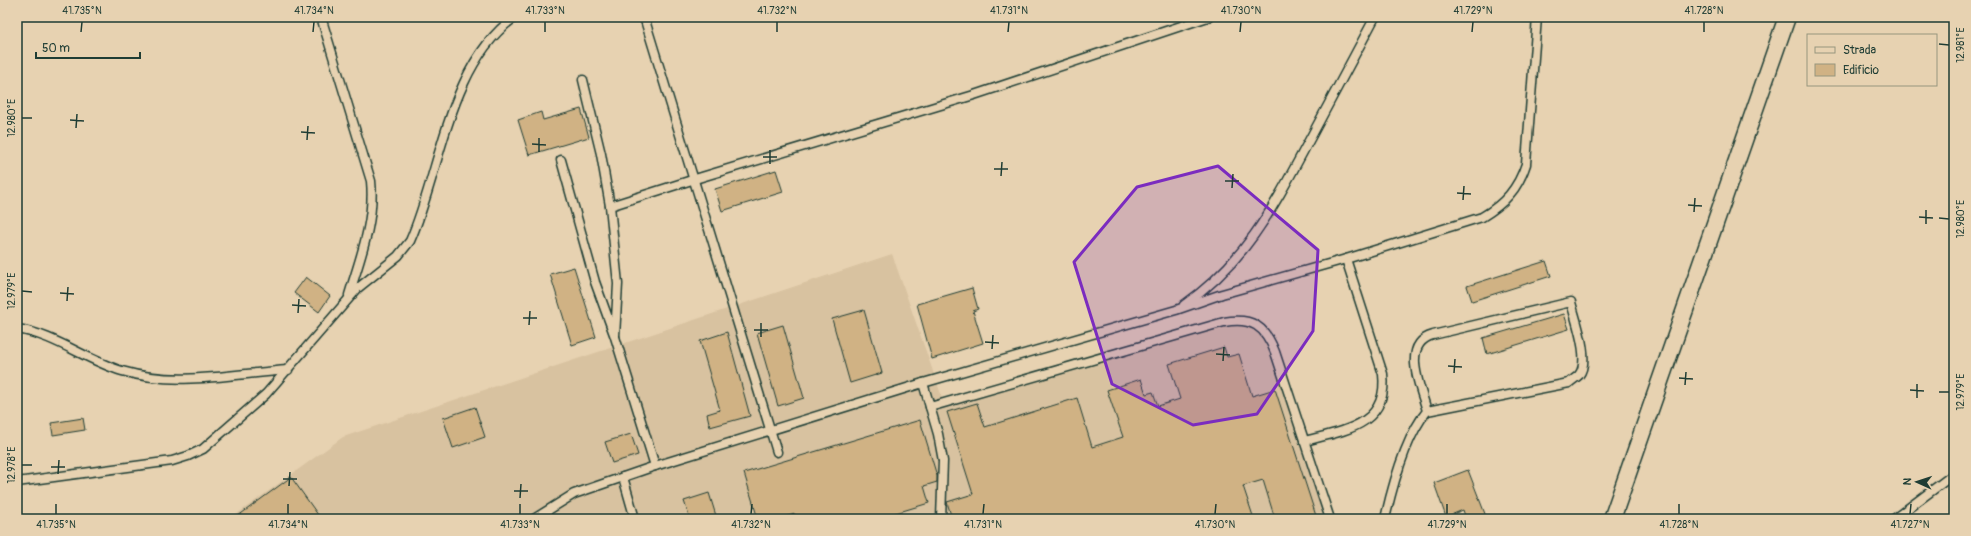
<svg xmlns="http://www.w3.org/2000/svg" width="1971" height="536" viewBox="0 0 1971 536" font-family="Pangolin,sans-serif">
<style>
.built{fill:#d8c2a0}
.building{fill:#d0b284;stroke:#1f3d34}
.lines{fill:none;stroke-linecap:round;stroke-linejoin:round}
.service-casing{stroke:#1f3d34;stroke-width:11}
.minor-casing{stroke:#1f3d34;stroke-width:19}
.service{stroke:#e7d2b1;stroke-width:8}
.minor{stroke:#e7d2b1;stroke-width:16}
.marked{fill:#7b2cbf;fill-opacity:0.2;stroke:#7b2cbf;stroke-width:3;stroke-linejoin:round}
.ticks{fill:none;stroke:#1f3d34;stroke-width:1.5}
.neatline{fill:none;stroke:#1f3d34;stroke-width:1.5}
.ticks-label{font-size:10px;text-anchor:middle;fill:#1f3d34}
</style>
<rect width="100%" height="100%" fill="#e7d2b1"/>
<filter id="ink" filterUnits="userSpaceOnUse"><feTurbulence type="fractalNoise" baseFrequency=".025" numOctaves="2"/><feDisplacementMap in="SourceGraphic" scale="8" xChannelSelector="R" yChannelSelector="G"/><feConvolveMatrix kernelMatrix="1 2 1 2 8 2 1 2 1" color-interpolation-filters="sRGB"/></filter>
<g filter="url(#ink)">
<!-- built -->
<polygon class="built" points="892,254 944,403 1241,320 1268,336 1330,519 230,519 343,437"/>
<!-- building -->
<g class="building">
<polygon points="581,109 589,137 529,155 518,120 541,112 543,120"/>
<polygon points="776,170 783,192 722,211 715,189"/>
<polygon points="1546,261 1551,276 1472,301 1467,286"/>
<polygon points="574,267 596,337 572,345 550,274"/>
<polygon points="306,277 330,296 319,312 294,293"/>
<polygon points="972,288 978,309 973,311 983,343 932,359 917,304"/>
<polygon points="864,310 882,373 850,383 832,319"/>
<polygon points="1564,314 1569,329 1487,354 1483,338"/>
<polygon points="783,325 804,398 778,406 757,333"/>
<polygon points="727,332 750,416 710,427 707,414 720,410 700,341"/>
<polygon points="1224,347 1227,357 1239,354 1252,396 1275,389 1317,519 1275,519 1263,480 1243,486 1254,519 952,519 947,502 973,494 947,412 977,403 985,427 1077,398 1092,447 1123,437 1107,390 1141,379 1146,394 1153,392 1158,406 1180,399 1169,364"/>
<polygon points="475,407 485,437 453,448 443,418"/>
<polygon points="83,418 85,430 53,435 51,423"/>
<polygon points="920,420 937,476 937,482 924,486 929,503 876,519 797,519 795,514 777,519 758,519 744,473"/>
<polygon points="631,434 638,455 612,463 605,442"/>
<polygon points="1468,470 1487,519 1466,519 1463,510 1446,517 1434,483"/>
<polygon points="291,477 321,519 234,519"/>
<polygon points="709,493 717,519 690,519 684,501"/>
</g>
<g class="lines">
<defs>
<g id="service">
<path d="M 321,17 L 371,181 C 375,221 360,258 349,295"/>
<polyline points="644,17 777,452"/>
<polyline points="583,80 601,154 610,206 618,284 615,336"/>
<polyline points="561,160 595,282 615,337 655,466"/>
<polyline points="610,206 695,179 974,95 1208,17"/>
<path d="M 1184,305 C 1248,260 1275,204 1311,137 C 1332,97 1354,57 1375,17"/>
<path d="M 17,329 C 53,334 86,360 122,371 C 176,387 233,374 288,370"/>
<polyline points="923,383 938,434 943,461 941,519"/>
<path d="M 930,407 L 1224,322 C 1252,317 1265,326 1275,352 L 1330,519"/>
<path d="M 1304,441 C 1343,431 1389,426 1383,374 L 1346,259"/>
<polyline points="623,477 635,519"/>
<path d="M 17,482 L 172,461 L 188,456 L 203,449 L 266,394 L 358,288 L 398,256 L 410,241 C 441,171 448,65 515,17"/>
<path d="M 534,519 L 574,494 L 655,466 L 923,383 L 1176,310 L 1222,294 L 1346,259 L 1482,217 C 1504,204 1518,189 1526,164 L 1537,17"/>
<path d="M 1385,519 C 1392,488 1406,436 1427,411 L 1569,383 C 1572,380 1576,378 1579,375 C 1591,360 1575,319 1571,302 L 1433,335 C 1400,344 1421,388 1427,411"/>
<polyline points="1894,519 1954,474"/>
</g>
<polyline id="minor" points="1612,519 1787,17"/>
</defs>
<!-- service casing -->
<use href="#service" class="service-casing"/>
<!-- minor casing -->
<use href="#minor" class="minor-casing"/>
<!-- service -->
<use href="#service" class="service"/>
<!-- minor -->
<use href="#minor" class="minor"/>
</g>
</g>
<!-- marked area -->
<path class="marked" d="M 1218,166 L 1318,250 L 1313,331 L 1257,414 L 1193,425 L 1112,384 L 1074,262 L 1137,187 Z"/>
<!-- ticks -->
<path class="ticks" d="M 81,32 L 82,22M 313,32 L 314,22M 545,32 L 545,22M 777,32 L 777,22M 1008,32 L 1009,22M 1240,32 L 1241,22M 1472,32 L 1473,22M 1704,32 L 1704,22M 1939,44 L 1949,45M 22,118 L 32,118M 70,120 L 84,121M 76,128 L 77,114M 301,132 L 315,133M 307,140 L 308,126M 532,144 L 546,145M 539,152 L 539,138M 763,157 L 777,157M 770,164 L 770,150M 994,169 L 1008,169M 1001,176 L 1002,162M 1225,181 L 1239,181M 1232,188 L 1233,174M 1457,193 L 1471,194M 1463,200 L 1464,186M 1688,205 L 1702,206M 1694,212 L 1695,198M 1919,217 L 1933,218M 1939,218 L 1949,219M 1926,224 L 1926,210M 22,291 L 32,292M 60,293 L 74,294M 67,301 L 68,287M 292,305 L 306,306M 298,313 L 299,299M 523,318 L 537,318M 529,325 L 530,311M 754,330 L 768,330M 761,337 L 761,323M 985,342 L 999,343M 992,349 L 993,335M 1216,354 L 1230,355M 1223,361 L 1224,347M 1448,366 L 1462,367M 1454,373 L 1455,359M 1679,378 L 1693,379M 1685,385 L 1686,372M 1910,390 L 1924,391M 1939,392 L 1949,392M 1917,398 L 1917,384M 22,465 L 32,465M 51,467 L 65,467M 58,474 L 59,460M 283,479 L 297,479M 289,486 L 290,472M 514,491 L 528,491M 520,498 L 521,484M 56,514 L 56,504M 288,514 L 288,504M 520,514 L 520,504M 751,514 L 752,504M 983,514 L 984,504M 1215,514 L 1216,504M 1447,514 L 1447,504M 1679,514 L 1679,504M 1910,514 L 1911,504"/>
<!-- margin -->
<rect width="1971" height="536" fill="none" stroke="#e7d2b1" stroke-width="44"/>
<!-- legend -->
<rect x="1807" y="34" width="130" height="52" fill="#e7d2b1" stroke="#97967f"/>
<rect x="1815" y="47" width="20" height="6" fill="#e7d2b1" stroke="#97967f"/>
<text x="1843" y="54" font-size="12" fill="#1f3d34">Strada</text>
<rect x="1815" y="64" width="20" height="12" fill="#d0b284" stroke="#97967f"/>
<text x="1843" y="74" font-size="12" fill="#1f3d34">Edificio</text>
<!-- north arrow -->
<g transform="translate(1917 482) rotate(273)" stroke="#e7d2b1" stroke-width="3" paint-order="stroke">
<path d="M0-3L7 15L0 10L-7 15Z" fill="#1f3d34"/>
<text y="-6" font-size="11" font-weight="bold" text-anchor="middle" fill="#1f3d34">N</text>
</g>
<!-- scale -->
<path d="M36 52v6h104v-6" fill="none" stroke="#1f3d34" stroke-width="2"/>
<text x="42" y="52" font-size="12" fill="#1f3d34" stroke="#e7d2b1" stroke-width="3" paint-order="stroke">50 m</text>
<rect x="22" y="22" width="1927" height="492" class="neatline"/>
<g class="ticks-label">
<text x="82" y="14">41.735°N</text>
<text x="314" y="14">41.734°N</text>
<text x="545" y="14">41.733°N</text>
<text x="777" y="14">41.732°N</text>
<text x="1009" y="14">41.731°N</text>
<text x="1241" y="14">41.730°N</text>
<text x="1473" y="14">41.729°N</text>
<text x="1704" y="14">41.728°N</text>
<text transform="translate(1960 45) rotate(-90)" y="4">12.981°E</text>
<text transform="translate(11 118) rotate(-90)" y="4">12.980°E</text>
<text transform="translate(1960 219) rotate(-90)" y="4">12.980°E</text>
<text transform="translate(11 291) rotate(-90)" y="4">12.979°E</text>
<text transform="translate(1960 392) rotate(-90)" y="4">12.979°E</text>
<text transform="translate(11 465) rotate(-90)" y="4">12.978°E</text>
<text x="56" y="528">41.735°N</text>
<text x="288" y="528">41.734°N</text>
<text x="520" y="528">41.733°N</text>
<text x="751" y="528">41.732°N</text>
<text x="983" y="528">41.731°N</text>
<text x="1215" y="528">41.730°N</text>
<text x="1447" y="528">41.729°N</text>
<text x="1679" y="528">41.728°N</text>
<text x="1910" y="528">41.727°N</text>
</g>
</svg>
